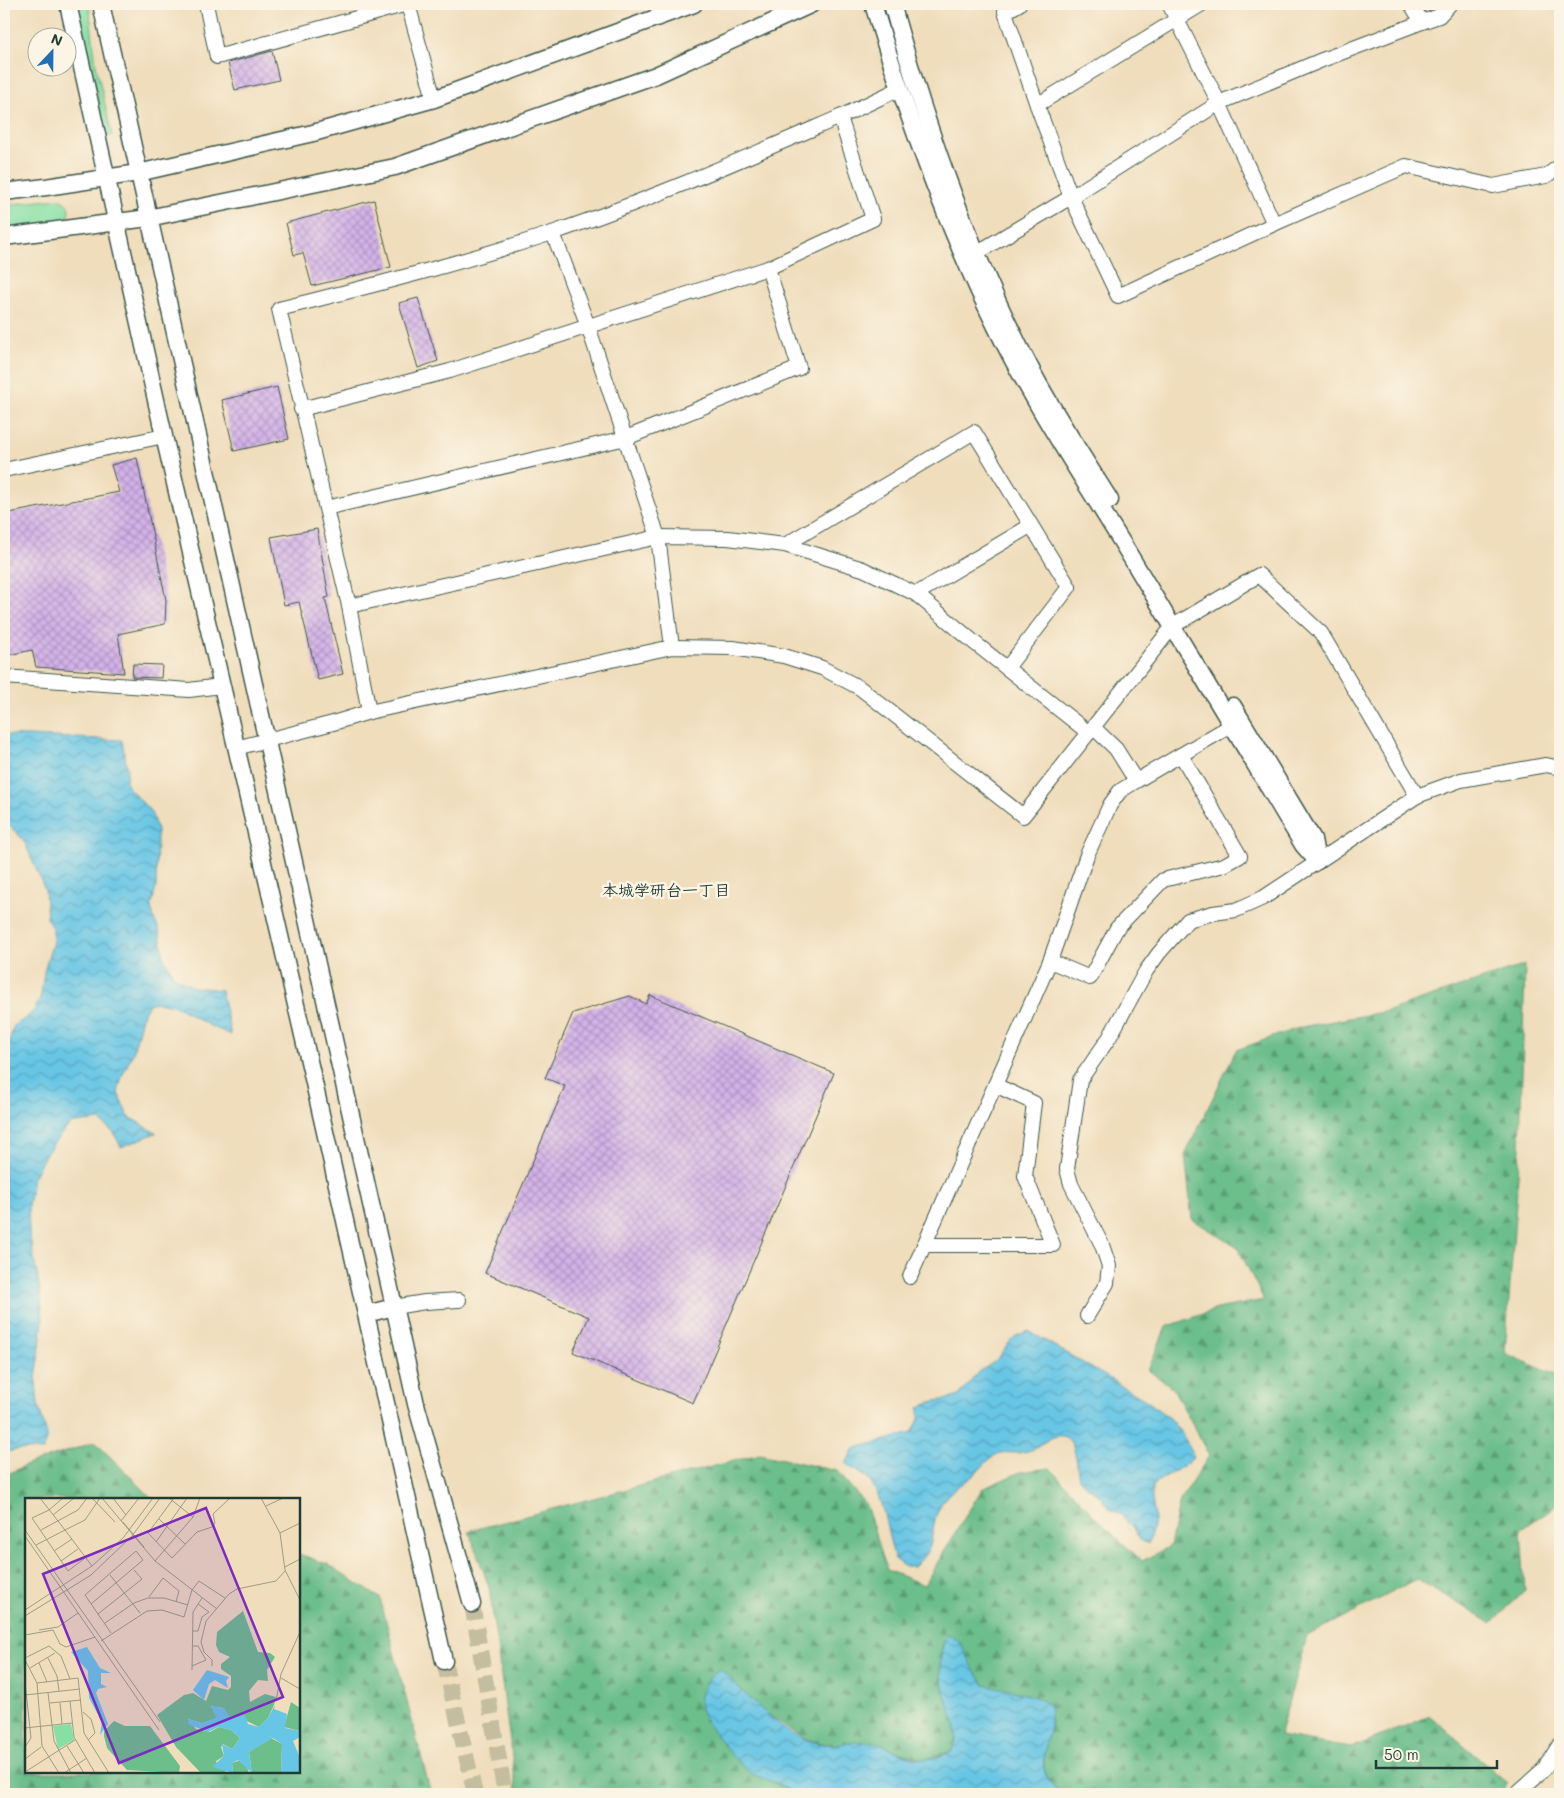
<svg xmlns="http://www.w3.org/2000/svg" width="1564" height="1798" viewBox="0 0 1564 1798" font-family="Mali,'Klee One',sans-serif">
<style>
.green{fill:#86e0a6;stroke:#528e6d}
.forest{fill:url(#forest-firs);stroke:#467e60}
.water{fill:url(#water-waves);stroke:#43828c}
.building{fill:url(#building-cross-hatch)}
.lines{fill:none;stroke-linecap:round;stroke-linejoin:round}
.tertiary-tunnel{stroke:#c5bda0;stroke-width:16;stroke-dasharray:16 8;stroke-linecap:butt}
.minor-casing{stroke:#3e5548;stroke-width:16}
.tertiary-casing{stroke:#3e5548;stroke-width:19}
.minor{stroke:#fff;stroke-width:14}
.tertiary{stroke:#fff;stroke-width:16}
.labels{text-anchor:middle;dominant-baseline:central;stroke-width:5;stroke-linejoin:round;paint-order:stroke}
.neighbourhood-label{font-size:16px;font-weight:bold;fill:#1f3d34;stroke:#fcf5e5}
.inset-road{fill:none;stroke:#9c9d85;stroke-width:1}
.view{fill:#7b2cbf;fill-opacity:0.15;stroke:#7b2cbf;stroke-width:2.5}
.inset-edge{fill:none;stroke:#1f3d34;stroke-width:2.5}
</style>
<defs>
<pattern id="forest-firs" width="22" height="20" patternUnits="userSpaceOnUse" patternTransform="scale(1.25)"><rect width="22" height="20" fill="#6cbe8b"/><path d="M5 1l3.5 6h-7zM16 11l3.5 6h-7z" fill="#589c72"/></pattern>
<pattern id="water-waves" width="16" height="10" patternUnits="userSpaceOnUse" patternTransform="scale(1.25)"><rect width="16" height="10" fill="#67c6e5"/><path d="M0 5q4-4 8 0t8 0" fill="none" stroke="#54a2ba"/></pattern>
<pattern id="building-cross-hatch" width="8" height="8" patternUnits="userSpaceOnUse" patternTransform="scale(1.25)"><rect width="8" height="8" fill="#d3b2e9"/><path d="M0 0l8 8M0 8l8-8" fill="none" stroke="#ab92be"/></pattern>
</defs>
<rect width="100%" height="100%" fill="#fcf5e5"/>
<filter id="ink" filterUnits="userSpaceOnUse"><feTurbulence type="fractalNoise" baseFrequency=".02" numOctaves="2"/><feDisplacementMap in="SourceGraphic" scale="10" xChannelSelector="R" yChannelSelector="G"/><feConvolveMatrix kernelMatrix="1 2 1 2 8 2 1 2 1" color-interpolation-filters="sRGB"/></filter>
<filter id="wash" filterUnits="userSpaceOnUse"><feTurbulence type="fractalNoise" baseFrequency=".0096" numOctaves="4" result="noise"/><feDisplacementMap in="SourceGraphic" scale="20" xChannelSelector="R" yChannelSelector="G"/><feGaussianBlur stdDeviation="1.12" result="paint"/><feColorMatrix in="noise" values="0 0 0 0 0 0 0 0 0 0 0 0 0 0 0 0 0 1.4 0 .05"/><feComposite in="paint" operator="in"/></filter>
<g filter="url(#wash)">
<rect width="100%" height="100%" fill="#efddbb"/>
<!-- green -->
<g class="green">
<polygon points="77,4 89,4 96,66 112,135 110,136 106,134"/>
<path d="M 57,199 C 71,202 73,214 62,223 L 4,230 L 4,205 Z"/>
</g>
<!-- forest -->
<g class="forest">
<path d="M 1525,965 L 1520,1149 L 1505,1353 L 1560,1377 L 1560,1502 L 1521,1530 L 1525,1591 L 1491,1623 L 1417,1579 L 1307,1636 L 1279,1736 L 1351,1748 L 1430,1716 L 1508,1783 L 1500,1794 L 1062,1794 C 1034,1772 1045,1751 1051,1721 L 1032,1696 L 984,1684 L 974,1670 L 944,1641 C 940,1654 939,1671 942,1684 C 947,1708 965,1728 951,1752 L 925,1759 L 904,1754 L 881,1745 L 825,1744 L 806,1739 L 758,1708 L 728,1677 L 751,1774 L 769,1780 L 795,1794 L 517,1794 L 489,1587 L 469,1531 L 760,1454 L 837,1471 L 866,1505 L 887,1570 L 924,1585 L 982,1489 L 1020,1472 L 1050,1468 L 1100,1522 L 1142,1561 L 1170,1546 L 1180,1500 L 1209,1456 L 1173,1388 L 1148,1370 L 1166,1327 L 1217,1309 L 1264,1300 L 1238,1248 L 1192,1219 L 1185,1155 L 1236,1050 L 1301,1027 L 1388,1011 Z"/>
<polygon points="95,1442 153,1499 26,1499 26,1772 299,1772 299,1554 327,1564 380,1598 431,1794 8,1794 4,1784 4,1476 24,1466"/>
</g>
<!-- water -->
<g class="water">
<path d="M 4,735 L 122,740 L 127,769 L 126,781 L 129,788 L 151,812 L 157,830 L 156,888 L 151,907 L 154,919 L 159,929 L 164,958 L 174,976 L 193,987 L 221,990 L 231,1035 C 223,1031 213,1028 205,1023 C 186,1013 173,1000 150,1003 L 143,1013 L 133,1053 L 122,1076 L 118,1093 L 128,1116 L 156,1133 L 121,1147 L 114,1133 L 99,1120 L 70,1124 L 46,1153 L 33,1178 L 28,1206 L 29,1232 L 40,1290 L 43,1320 L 36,1381 L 38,1405 L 47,1435 L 43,1451 C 31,1450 15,1447 4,1454 L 4,1059 L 14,1025 L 25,1019 L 35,1009 L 41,995 L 44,972 L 53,941 L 53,930 L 47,919 L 45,890 L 24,841 L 16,832 L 4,822 Z"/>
<path d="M 1029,1331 L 1149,1402 L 1171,1420 L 1184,1437 L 1194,1457 C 1182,1470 1166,1474 1153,1485 C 1150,1496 1153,1501 1154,1512 C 1155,1524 1151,1533 1148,1544 L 1140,1540 L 1133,1528 L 1120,1514 L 1108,1508 L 1102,1498 L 1079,1479 C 1076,1465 1077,1429 1054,1437 C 1046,1439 1041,1446 1034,1449 C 1029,1451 1021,1453 1016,1453 C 1010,1453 1005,1452 1000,1453 C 988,1458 983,1467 974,1475 C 956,1489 944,1492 936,1516 C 929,1541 936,1546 914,1567 L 905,1567 L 894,1558 L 883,1510 L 877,1493 L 868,1478 L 846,1464 L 852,1451 L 856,1448 L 912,1433 L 919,1419 L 919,1408 C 933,1397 946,1403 959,1395 C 967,1389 970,1381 977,1374 C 983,1368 992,1365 998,1358 C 1011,1344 1007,1337 1029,1331 Z"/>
<path d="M 948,1633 L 960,1643 L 974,1670 L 984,1684 L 1032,1696 L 1049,1704 C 1049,1710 1051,1717 1050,1723 C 1047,1753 1032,1771 1062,1794 L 795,1794 C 787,1788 777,1783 768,1780 C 762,1777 755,1776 750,1773 C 736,1761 705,1725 700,1708 C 696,1696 709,1674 720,1669 C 748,1695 785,1740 824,1744 C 841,1745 857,1740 874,1743 C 891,1747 908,1759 925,1759 C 933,1759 943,1755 951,1752 C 966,1728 945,1707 942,1682 C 939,1665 940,1648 948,1633 Z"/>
</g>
<g id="blocks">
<!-- building -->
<g class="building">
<polygon points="272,51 279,80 235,90 228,63"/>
<polygon points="374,200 391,267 312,286 303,253 294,255 286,223"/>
<polygon points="418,298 438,361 418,368 399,303"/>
<polygon points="277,387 289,439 234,451 222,400"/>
<polygon points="137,458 166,600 165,624 118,634 124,673 36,667 32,650 4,656 4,514 119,492 111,465"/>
<polygon points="317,529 329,597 325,598 343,674 318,680 299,602 284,605 271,537"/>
<polygon points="133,664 162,665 161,678 132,677"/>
<polygon points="650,995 834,1073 693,1403 573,1352 589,1317 485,1273 565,1086 545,1078 573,1013 630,996 646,1004"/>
</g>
</g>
</g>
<g filter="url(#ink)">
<use href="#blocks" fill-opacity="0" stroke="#3e5548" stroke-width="1"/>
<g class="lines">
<!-- tertiary-tunnel -->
<g class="tertiary-tunnel">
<polyline points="472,1604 505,1794"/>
<polyline points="444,1661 475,1794"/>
</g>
<defs>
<g id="minor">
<polyline points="206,4 217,57 407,4"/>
<polyline points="408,4 434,99"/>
<polyline points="1019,4 1005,12 1037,105 1071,197 1118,296 1274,224 1406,166 1493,186 1546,176 1560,166"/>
<polyline points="1169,4 1219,103 1274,224"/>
<polyline points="1422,22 1439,16 1450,4"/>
<polyline points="1037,105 1202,4"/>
<polyline points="840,117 899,89"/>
<polyline points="553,233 588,326 658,537 672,647"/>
<polyline points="968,258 1071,197 1219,103 1322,60 1422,22 1411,4"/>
<path d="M 301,409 L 450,371 L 768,268 L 873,219 L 840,117 C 745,158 650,200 552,233 C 462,263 370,286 279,309 L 349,606 L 369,712"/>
<polyline points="4,470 164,436"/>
<polyline points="326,508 626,438 799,368 768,268"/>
<polyline points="785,545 974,432 1069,587 1007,668"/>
<polyline points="916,594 1030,526"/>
<polyline points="349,606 658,537 728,538 785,545 863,569 916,594 976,644 1089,733"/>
<polyline points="4,677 189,690 221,686"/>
<polyline points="1094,728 1116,749 1136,781"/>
<polyline points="236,748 333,723 369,712 672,647 733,648 784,656 822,668 860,688 1023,816 1173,626 1259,575 1321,633 1417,796"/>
<polyline points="1050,961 1090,978 1117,928 1163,880 1224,865 1240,856 1181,755"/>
<polyline points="924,1245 1053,1245 1025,1176 1034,1103 995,1085"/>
<polyline points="910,1277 1050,961 1087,855 1110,805 1120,791 1136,781 1232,725"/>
<polyline points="394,1307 425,1302 459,1300"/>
<polyline points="1087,1316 1107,1283 1109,1266 1102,1245 1071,1184 1067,1169 1080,1080 1109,1038 1146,971 1159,953 1188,920 1213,913 1236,910 1263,898 1417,796 1461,780 1546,765 1560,768"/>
<polyline points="1516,1794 1544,1769 1560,1744"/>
</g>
<g id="tertiary">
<polyline points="68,4 164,436 312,1074 444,1661"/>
<polyline points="101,4 416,1404 472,1604"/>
<path d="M 873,4 C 907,117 946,227 999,333 C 1037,410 1085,481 1129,554 C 1188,651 1245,748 1303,845 L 1317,861"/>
<path d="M 892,4 C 928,133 972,259 1035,377 C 1058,419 1085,460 1110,500"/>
<polyline points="4,192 46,187 138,173 313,133 434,99 694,4"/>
<polyline points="4,237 148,218 395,167 656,75 812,4"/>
<polyline points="1233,706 1313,839 1317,861"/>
<polyline points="366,1314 394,1307"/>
</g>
</defs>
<!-- minor casing -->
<use href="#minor" class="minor-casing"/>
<!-- tertiary casing -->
<use href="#tertiary" class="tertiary-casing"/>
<!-- minor -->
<use href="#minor" class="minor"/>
<!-- tertiary -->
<use href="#tertiary" class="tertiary"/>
</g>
</g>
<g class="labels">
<!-- neighbourhood labels -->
<g class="neighbourhood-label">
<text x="666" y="889">本城学研台一丁目</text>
</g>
</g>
<!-- overview -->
<g transform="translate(25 1498)">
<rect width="275" height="275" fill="#efddbb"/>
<path d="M 46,226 L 49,242 L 33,251 L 28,228 Z" fill="#86e0a6"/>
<path d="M 218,113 L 233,154 L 245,155 L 250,159 L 242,172 L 243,183 L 233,182 L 224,193 L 225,204 L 240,196 L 251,199 L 249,207 L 243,220 L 234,229 L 212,218 L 204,219 L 198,210 L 186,208 L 192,219 L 189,222 L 176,225 L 163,221 L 171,231 L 185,234 L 194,229 L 206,232 L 215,240 L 207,251 L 198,246 L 196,249 L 199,258 L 191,263 L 193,270 L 199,270 L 201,275 L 176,275 L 151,249 L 132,217 L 159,197 L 168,195 L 181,203 L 187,188 L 203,192 L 206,189 L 206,178 L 196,171 L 196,166 L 205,159 L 194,154 L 191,147 L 192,134 ZM 266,204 L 275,210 L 275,233 L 259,229 ZM 89,223 L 100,228 L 125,228 L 155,268 L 154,275 L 102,272 L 82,250 L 79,238 L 79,233 ZM 246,240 L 257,246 L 256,275 L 227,275 L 224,254 ZM 216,262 L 221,266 L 224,275 L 208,275 L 207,265 Z" fill="#6cbe8b"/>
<path d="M 62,149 L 75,170 L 86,175 L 76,175 L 76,186 L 82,189 L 73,191 L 71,195 L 83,226 L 75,237 L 77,224 L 64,200 L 63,173 L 46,154 ZM 182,172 L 204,179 L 201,183 L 203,190 L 190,182 L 184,186 L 179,202 L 168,192 ZM 186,207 L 200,211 L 204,219 L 220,217 L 223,226 L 234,229 L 243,220 L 250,207 L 249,211 L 262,216 L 260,230 L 275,233 L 275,239 L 268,243 L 275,260 L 275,274 L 256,275 L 257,246 L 248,240 L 224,254 L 227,275 L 213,262 L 207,265 L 208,275 L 187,269 L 199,258 L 197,246 L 207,251 L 215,240 L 206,232 L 193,229 L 183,234 L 163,226 L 164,221 L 176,225 L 191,220 Z" fill="#67c6e5"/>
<path class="inset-road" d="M 15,0 L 40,32 L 60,22 L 75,0M 38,0 L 24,12 L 7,20 L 43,73 L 60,60M 67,0 L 90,24M 77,0 L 130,63 L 192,111M 88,0 L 101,17M 149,0 L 123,35 L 147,60 L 172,34 L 187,29 L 190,25 L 188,16 L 205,0M 236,0 L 255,35 L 260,72 L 275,102M 241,8 L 258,0M 28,17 L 49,0M 168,19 L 175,0M 134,21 L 160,46M 96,23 L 114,0M 98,24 L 119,49M 0,32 L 135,224M 16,32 L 53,12 L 62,0M 255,35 L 275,25M 0,38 L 134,232M 131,44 L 162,0M 11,47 L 40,32 L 67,68M 29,53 L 47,41M 36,63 L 53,51M 130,63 L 168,19 L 144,0M 260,69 L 275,61M 85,77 L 115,115M 124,99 L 138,80 L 154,93 L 151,104M 66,106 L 118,62 L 111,53 L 60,97 L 86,135M 0,112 L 67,68 L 98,40 L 128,0M 73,116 L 117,81 L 109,72M 0,118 L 66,77 L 107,38 L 135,0M 80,125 L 109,105 L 123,100 L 139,100 L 163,107M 14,132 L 33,129 L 53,115M 168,133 L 173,133 L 177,119 L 184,114 L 173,106M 0,137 L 28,132 L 35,146 L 41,149 L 70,139M 76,143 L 122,113 L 137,112 L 159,119 L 167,92 L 174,83 L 200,100M 0,160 L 24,148 L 36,158 L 45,181M 23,160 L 32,178 L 34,193M 0,162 L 12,185 L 17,248 L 34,275M 14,165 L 22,184M 167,168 L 181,162 L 173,148 L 168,148M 187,168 L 187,162 L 179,154 L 176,144 L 181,123 L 204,96 L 212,91 L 251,83 L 260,73M 5,170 L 30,155M 167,172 L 168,114 L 177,100M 256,180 L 275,191M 0,184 L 6,240 L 0,249M 12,185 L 53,180 L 59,235 L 84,275M 23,195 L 29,243 L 46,275M 0,197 L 55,191M 45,203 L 49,239 L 70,275M 251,203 L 256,176 L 275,134M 25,205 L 56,202M 35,205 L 37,226M 58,214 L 66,221 L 70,235 L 63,242M 0,230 L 47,225M 42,248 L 59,275M 0,261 L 16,249M 0,274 L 50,242M 39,275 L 62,260"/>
<path class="view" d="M 181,10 L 258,199 L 94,265 L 18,76 Z"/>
<rect width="275" height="275" class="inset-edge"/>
</g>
<!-- margin -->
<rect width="1564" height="1798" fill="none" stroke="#fcf5e5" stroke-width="20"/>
<!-- north arrow -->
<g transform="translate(52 52) rotate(22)"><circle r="24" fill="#fcf5e5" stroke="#a4ab9e"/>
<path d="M0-4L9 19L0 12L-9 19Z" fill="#1f6fb2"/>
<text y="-8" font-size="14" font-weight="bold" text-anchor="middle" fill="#1f3d34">N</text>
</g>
<!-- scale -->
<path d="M1376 1760v8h121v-8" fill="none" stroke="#1f3d34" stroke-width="2.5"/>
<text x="1384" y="1760" font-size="15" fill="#1f3d34" stroke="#fcf5e5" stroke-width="4" paint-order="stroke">50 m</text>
</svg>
